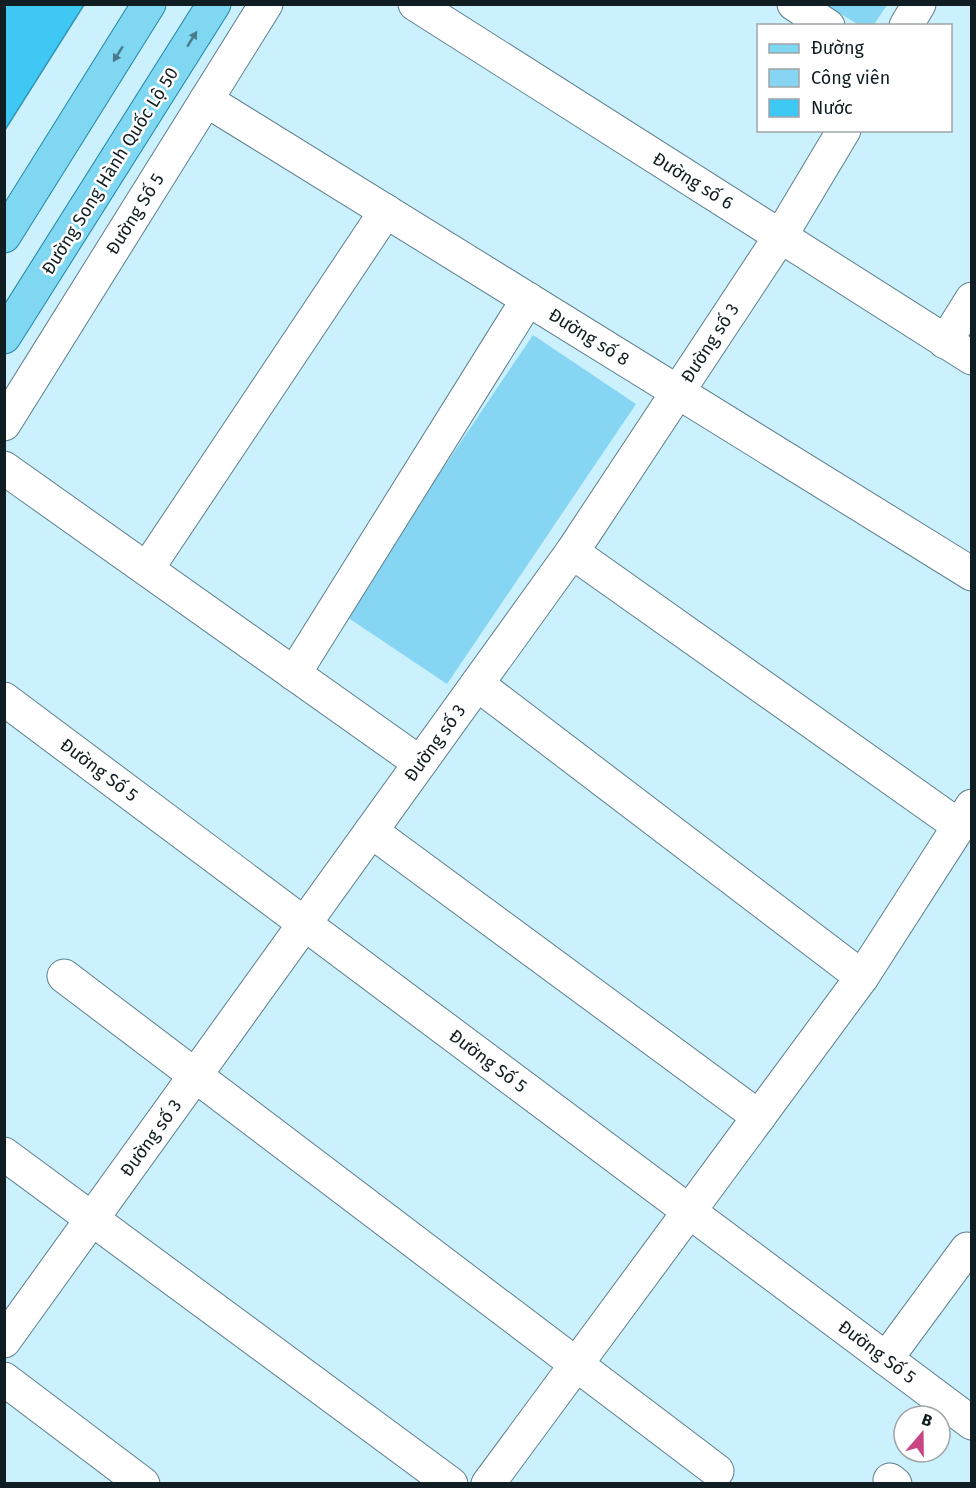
<svg xmlns="http://www.w3.org/2000/svg" width="976" height="1488" viewBox="0 0 976 1488" font-family="'Fira Sans',sans-serif">
<style>
.green{fill:#86d6f3}
.water{fill:#3fc8f3;stroke:#3195b5;stroke-width:1.5}
.lines{fill:none;stroke-linecap:round;stroke-linejoin:round}
.minor-casing{stroke:#5e7f8c;stroke-width:35}
.major-casing{stroke:#2185a4;stroke-width:35}
.minor{stroke:#fff;stroke-width:33}
.major{stroke:#7fd7f2;stroke-width:33}
.oneway{fill:#487a8a}
.labels{text-anchor:middle;dominant-baseline:central;stroke-width:5;stroke-linejoin:round;paint-order:stroke}
.street-label{font-size:18px;fill:#101e23;stroke:#fff}
</style>
<rect width="100%" height="100%" fill="#cbf0fe"/>
<!-- green -->
<g class="green">
<polygon points="826,5 887,5 873,26 859,25"/>
<polygon points="533,335 636,404 447,684 344,615"/>
</g>
<!-- water -->
<polygon class="water" points="5,4 84,5 5,130 4,5"/>
<g class="lines">
<defs>
<g id="minor">
<polyline points="415,4 972,358"/>
<polyline points="794,4 828,26"/>
<polyline points="906,26 919,4"/>
<polyline points="206,100 972,574"/>
<polyline points="945,342 972,299"/>
<polyline points="4,424 266,4"/>
<polyline points="4,468 420,763"/>
<polyline points="572,552 959,826"/>
<polyline points="147,569 386,211"/>
<polyline points="294,674 528,299"/>
<polyline points="477,684 862,977"/>
<polyline points="4,699 972,1423"/>
<polyline points="371,831 759,1117"/>
<polyline points="64,976 717,1471"/>
<polyline points="4,1154 451,1484"/>
<polyline points="4,1341 572,552 780,237 844,130"/>
<polyline points="886,1359 967,1249"/>
<polyline points="4,1379 143,1484"/>
<polyline points="890,1480 895,1484"/>
<polyline points="488,1484 862,977 972,806"/>
</g>
<g id="major">
<polyline points="4,236 149,4"/>
<polyline points="4,337 214,4"/>
</g>
</defs>
<!-- minor casing -->
<use href="#minor" class="minor-casing"/>
<!-- major casing -->
<use href="#major" class="major-casing"/>
<!-- minor -->
<use href="#minor" class="minor"/>
<!-- major -->
<use href="#major" class="major"/>
</g>
<!-- one-way arrows -->
<defs><path id="oneway-solid" d="M-6-.8H1V-3.2L6.5 0L1 3.2V.8H-6Z" transform="scale(1.5)"/></defs>
<g class="oneway">
<use href="#oneway-solid" transform="translate(192 39) rotate(-58)"/>
<use href="#oneway-solid" transform="translate(118 54) rotate(122)"/>
</g>
<g class="labels">
<!-- street labels -->
<g class="street-label">
<text transform="translate(110 171) rotate(-58)">Đường Song Hành Quốc Lộ 50</text>
<text transform="translate(693 181) rotate(32)">Đường số 6</text>
<text transform="translate(135 214) rotate(-58)">Đường Số 5</text>
<text transform="translate(589 337) rotate(32)">Đường số 8</text>
<text transform="translate(710 343) rotate(-57)">Đường số 3</text>
<text transform="translate(435 743) rotate(-54)">Đường số 3</text>
<text transform="translate(99 770) rotate(37)">Đường Số 5</text>
<text transform="translate(488 1061) rotate(37)">Đường Số 5</text>
<text transform="translate(151 1138) rotate(-54)">Đường số 3</text>
<text transform="translate(877 1352) rotate(37)">Đường Số 5</text>
</g>
</g>
<!-- border -->
<rect width="976" height="1488" fill="none" stroke="#101e23" stroke-width="12"/>
<!-- legend -->
<rect x="757" y="24" width="195" height="108" fill="#ffffff" stroke="#9fa5a7" stroke-width="1.5"/>
<rect x="769" y="44" width="30" height="9" fill="#7fd7f2" stroke="#9fa5a7" stroke-width="1.5"/>
<text x="811" y="54" font-size="18" fill="#101e23">Đường</text>
<rect x="769" y="69" width="30" height="18" fill="#86d6f3" stroke="#9fa5a7" stroke-width="1.5"/>
<text x="811" y="84" font-size="18" fill="#101e23">Công viên</text>
<rect x="769" y="99" width="30" height="18" fill="#3fc8f3" stroke="#9fa5a7" stroke-width="1.5"/>
<text x="811" y="114" font-size="18" fill="#101e23">Nước</text>
<!-- north arrow -->
<g transform="translate(922 1434) rotate(20)"><circle r="28" fill="#ffffff" stroke="#9fa5a7" stroke-width="1.5"/>
<path d="M0-4.5L10 22L0 15L-10 22Z" fill="#ca4483"/>
<text y="-9" font-size="16" font-weight="bold" text-anchor="middle" fill="#101e23">B</text>
</g>
</svg>
